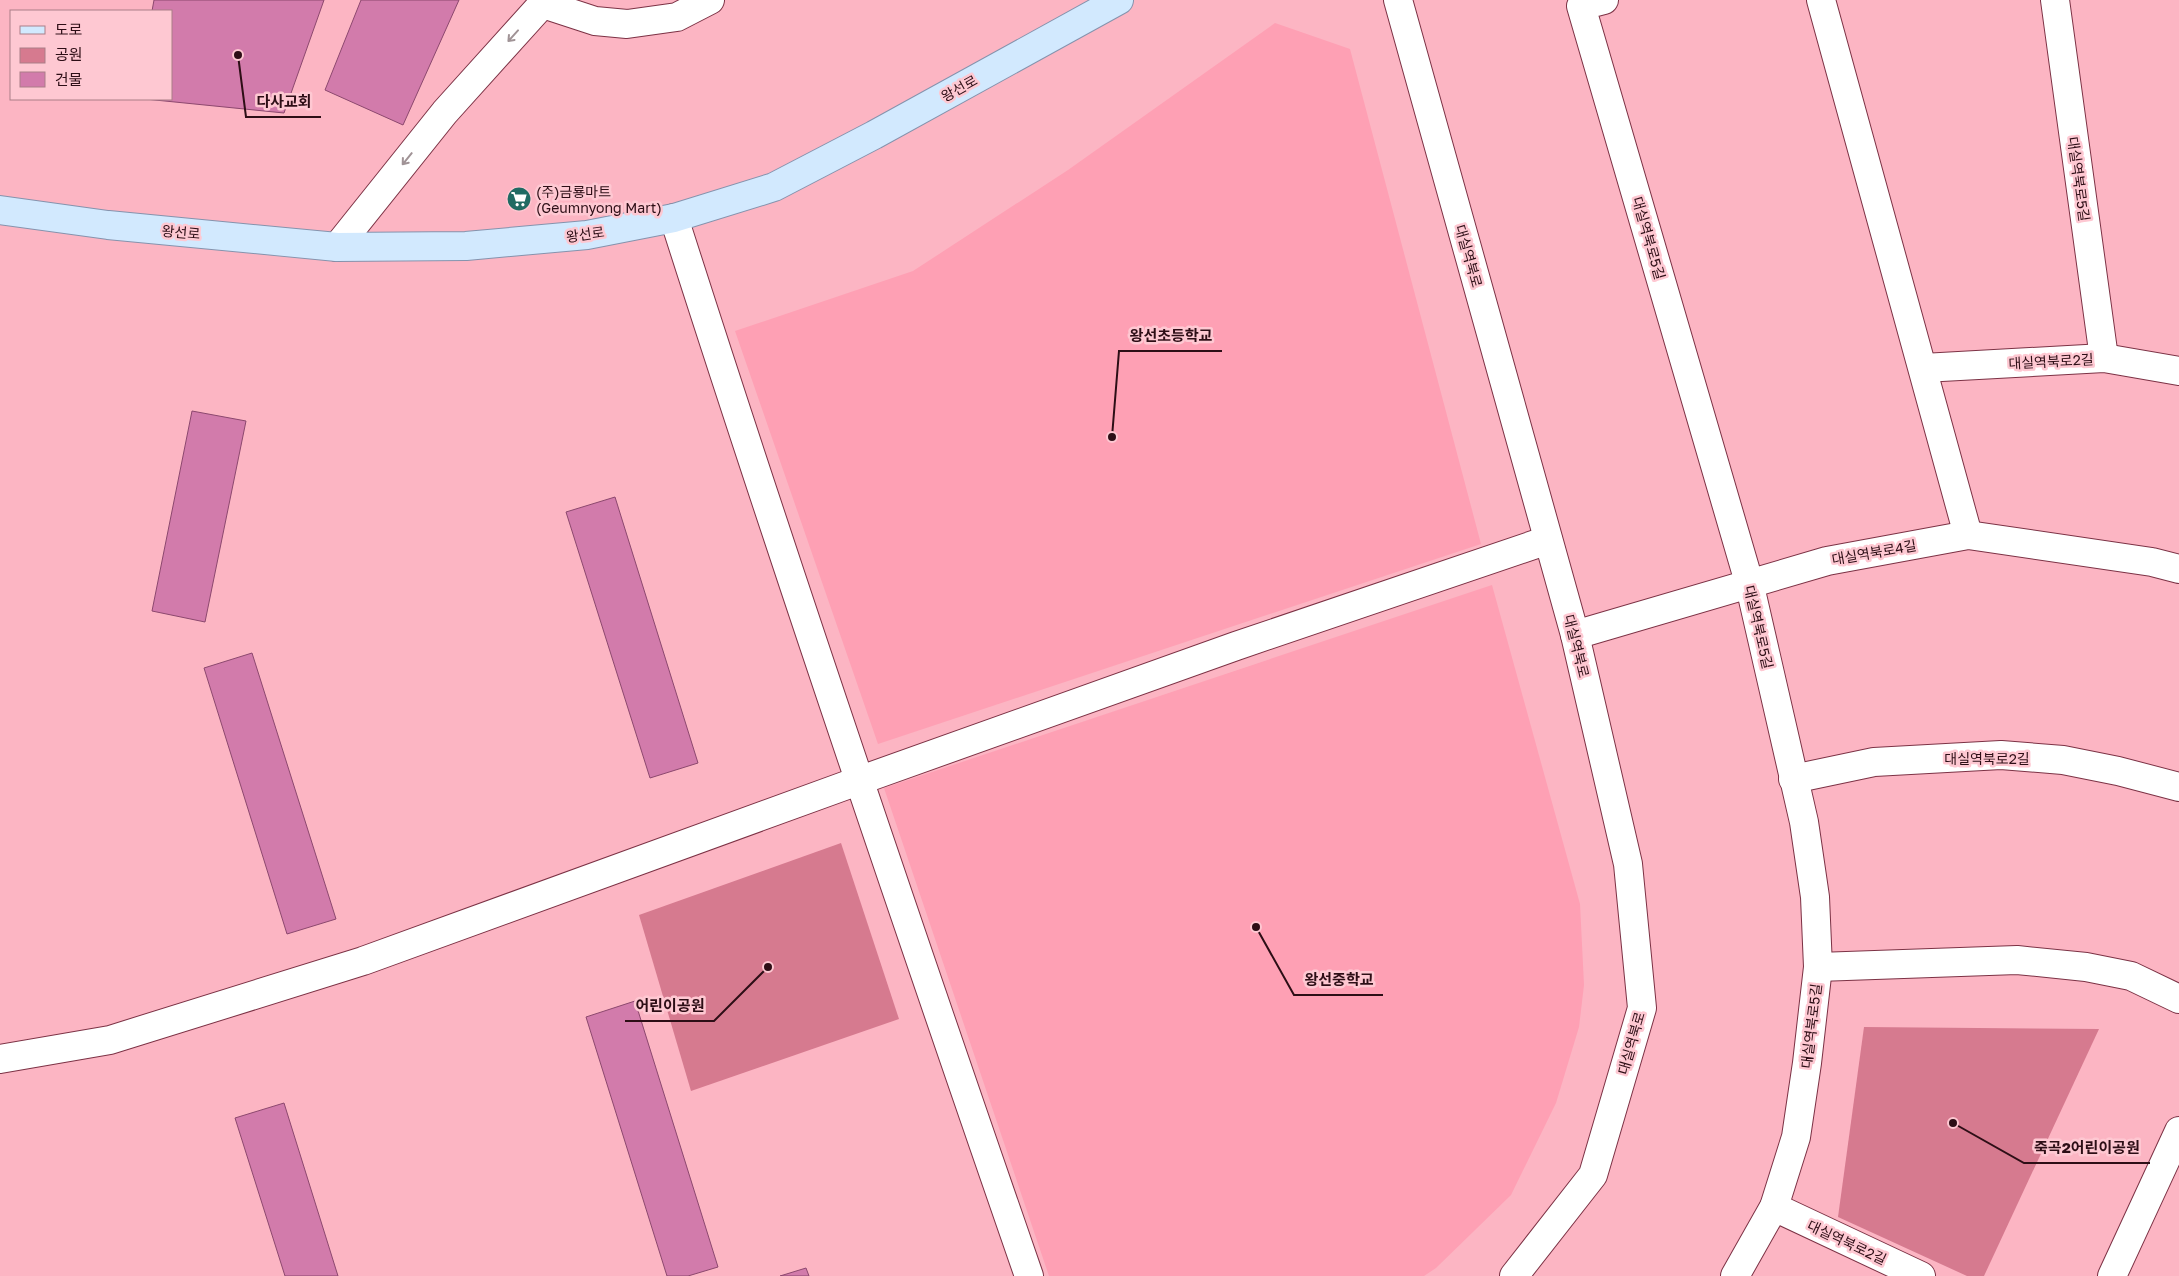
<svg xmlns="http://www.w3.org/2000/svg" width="2179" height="1276" viewBox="0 0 2179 1276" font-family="'Golos Text','Noto Sans KR',sans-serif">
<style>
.built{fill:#fea0b4}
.green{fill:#d67a8f}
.building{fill:#d27bab;stroke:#8c486e}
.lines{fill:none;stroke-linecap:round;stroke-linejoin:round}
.minor-casing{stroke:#7c3245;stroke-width:30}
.major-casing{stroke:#8593ad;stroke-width:30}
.minor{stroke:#fff;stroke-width:28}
.major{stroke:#d2e9fe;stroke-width:28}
.oneway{stroke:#a09396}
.labels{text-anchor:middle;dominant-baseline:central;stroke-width:5;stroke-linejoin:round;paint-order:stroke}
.street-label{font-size:14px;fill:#2d0e16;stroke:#fec8d2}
.poi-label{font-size:14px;fill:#2d0e16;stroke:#fec8d2;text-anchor:start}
.leader{fill:none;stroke:#2d0e16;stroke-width:2}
.callout-dot{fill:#2d0e16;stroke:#fec8d2;stroke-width:2}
.callout-label{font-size:15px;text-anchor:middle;font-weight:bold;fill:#2d0e16;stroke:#fec8d2;stroke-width:5;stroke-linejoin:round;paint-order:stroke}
</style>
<rect width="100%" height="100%" fill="#fcb5c3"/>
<!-- built -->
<g class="built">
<polygon points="1275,23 1350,49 1481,544 878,744 735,331 913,271 1068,170"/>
<polygon points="1492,585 1580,904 1584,985 1579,1027 1556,1103 1511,1195 1436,1268 1424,1276 1049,1276 884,788"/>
</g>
<!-- green -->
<g class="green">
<polygon points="841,843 899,1019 691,1091 639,915"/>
<polygon points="1864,1027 2099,1029 1984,1276 1967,1276 1838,1217"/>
</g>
<!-- building -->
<g class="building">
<polygon points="154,0 324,0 284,113 145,99 171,99 171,11 152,11"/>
<polygon points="361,0 459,0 403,125 325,90"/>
<polygon points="192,411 246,421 205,622 152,611"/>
<polygon points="615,497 698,763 650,778 566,512"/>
<polygon points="252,653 336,919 287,934 204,668"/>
<polygon points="635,1001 718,1267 688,1276 667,1276 586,1017"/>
<polygon points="284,1103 338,1276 285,1276 235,1118"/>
<polygon points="806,1268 809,1276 780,1276"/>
</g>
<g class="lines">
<defs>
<g id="minor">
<polyline points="1398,0 1575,635 1628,864 1642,1008 1593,1175 1514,1276"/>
<polyline points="1604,0 1581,6 1749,582 1804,822 1815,897 1818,967 1807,1063 1796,1137 1774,1207 1735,1276"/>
<polyline points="1821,0 1968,535"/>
<polyline points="2055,0 2104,358"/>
<polyline points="543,4 595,21 627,24 677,17 710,0"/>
<path d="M 674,218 C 787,572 907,924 1029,1276"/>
<polyline points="337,247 445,112 546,0"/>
<polyline points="1923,368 2104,358 2179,371"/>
<polyline points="1575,635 1827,561 1968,535 2152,562 2179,569"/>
<polyline points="1793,779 1874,762 2001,755 2063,760 2118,771 2179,787"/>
<polyline points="1818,967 2017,960 2086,967 2131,976 2179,999"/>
<polyline points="0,1059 110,1040 363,961 858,781 1236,646 1548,540"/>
<polyline points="1774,1207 1921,1276"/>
<polyline points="2112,1276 2179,1131"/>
</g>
<polyline id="major" points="0,210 108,225 337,247 466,246 587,235 674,218 774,187 874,135 1119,0"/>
</defs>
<!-- minor casing -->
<use href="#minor" class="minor-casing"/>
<!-- major casing -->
<use href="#major" class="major-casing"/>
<!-- minor -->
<use href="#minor" class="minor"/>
<!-- major -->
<use href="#major" class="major"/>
</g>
<!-- one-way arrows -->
<defs><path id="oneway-shaft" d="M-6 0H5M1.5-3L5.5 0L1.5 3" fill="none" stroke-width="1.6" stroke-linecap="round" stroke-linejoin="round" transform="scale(1.25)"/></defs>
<g class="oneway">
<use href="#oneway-shaft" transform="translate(513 36) rotate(132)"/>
<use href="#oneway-shaft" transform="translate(407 159) rotate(129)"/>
</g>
<!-- icons -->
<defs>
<symbol id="supermarket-disc" viewBox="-11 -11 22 22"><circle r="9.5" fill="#206a63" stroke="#fec8d2"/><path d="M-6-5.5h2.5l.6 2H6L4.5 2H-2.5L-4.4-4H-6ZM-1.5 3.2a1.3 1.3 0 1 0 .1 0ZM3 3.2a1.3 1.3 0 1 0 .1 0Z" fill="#fff"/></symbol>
</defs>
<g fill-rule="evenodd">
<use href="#supermarket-disc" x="505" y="185" width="28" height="28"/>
</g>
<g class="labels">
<!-- street labels -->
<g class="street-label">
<text transform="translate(959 88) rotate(-29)">왕선로</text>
<text transform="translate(2079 179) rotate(82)">대실역북로5길</text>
<text transform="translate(181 232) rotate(5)">왕선로</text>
<text transform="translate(585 234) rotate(-8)">왕선로</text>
<text transform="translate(1649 238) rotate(74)">대실역북로5길</text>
<text transform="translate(1469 256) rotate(74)">대실역북로</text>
<text transform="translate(2051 361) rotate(-3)">대실역북로2길</text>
<text transform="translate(1874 552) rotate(-10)">대실역북로4길</text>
<text transform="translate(1759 627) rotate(77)">대실역북로5길</text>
<text transform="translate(1577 646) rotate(76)">대실역북로</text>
<text x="1987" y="758">대실역북로2길</text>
<text transform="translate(1811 1026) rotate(-83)">대실역북로5길</text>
<text transform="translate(1631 1043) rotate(-74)">대실역북로</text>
<text transform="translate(1847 1242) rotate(25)">대실역북로2길</text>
</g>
<!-- poi labels -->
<g class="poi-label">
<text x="536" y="191">(주)금룡마트<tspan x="536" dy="16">(Geumnyong Mart)</tspan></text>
</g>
</g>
<!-- callouts -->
<path class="leader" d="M238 55L246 117H321M1112 437L1119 351H1222M1256 927L1294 995H1383M768 967L714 1021H625M1953 1123L2024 1163H2150"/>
<g class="callout-dot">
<circle cx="238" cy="55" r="5"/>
<circle cx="1112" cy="437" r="5"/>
<circle cx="1256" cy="927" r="5"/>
<circle cx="768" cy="967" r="5"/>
<circle cx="1953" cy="1123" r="5"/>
</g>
<g class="callout-label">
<text x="284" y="107">다사교회</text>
<text x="1171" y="341">왕선초등학교</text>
<text x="1339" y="985">왕선중학교</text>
<text x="670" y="1011">어린이공원</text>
<text x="2087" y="1153">죽곡2어린이공원</text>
</g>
<!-- legend -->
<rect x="10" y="10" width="162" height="90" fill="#fec8d2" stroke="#aa7e87"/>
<rect x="20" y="26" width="25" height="8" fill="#d2e9fe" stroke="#aa7e87"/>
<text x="55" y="35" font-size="15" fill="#2d0e16">도로</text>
<rect x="20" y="48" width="25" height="15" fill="#d67a8f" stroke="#aa7e87"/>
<text x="55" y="60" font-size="15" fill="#2d0e16">공원</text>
<rect x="20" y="72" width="25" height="15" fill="#d27bab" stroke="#aa7e87"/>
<text x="55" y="85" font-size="15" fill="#2d0e16">건물</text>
</svg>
